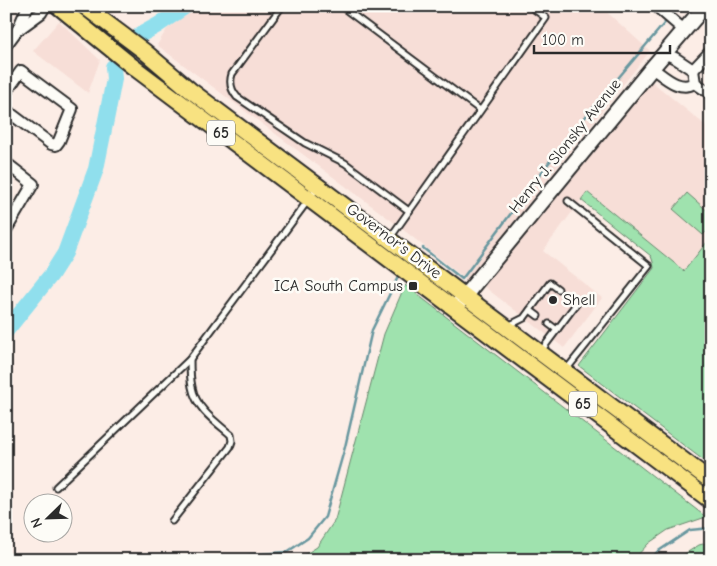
<svg xmlns="http://www.w3.org/2000/svg" width="717" height="566" viewBox="0 0 717 566" font-family="'Comic Neue',sans-serif">
<style>
.built{fill:#f7ded7}
.green{fill:#9fe2ae;stroke:#65866c}
.lines{fill:none;stroke-linecap:round;stroke-linejoin:round}
.stream{stroke:#68979f;stroke-width:2.5}
.river{stroke:#90dfed;stroke-width:16}
.lane-casing{stroke:#2b2b2b;stroke-width:9}
.street-casing{stroke:#2b2b2b;stroke-width:14}
.secondary-casing{stroke:#2b2b2b;stroke-width:18}
.primary-casing{stroke:#2b2b2b;stroke-width:19}
.lane{stroke:#fdfcf7;stroke-width:5}
.street{stroke:#fdfcf7;stroke-width:10}
.secondary{stroke:#fdfcf7;stroke-width:14}
.primary{stroke:#f8e281;stroke-width:15}
.poi-dot{fill:#2b2b2b;stroke:#fdfcf7;stroke-width:2}
.labels{text-anchor:middle;dominant-baseline:central;stroke-width:5;stroke-linejoin:round;paint-order:stroke}
.shield{fill:#fdfcf7;stroke:#6a6a68;stroke-width:1}
.shield-label{font-size:15px;font-weight:bold;fill:#2b2b2b}
.street-label{font-size:16px;fill:#2b2b2b;stroke:#fdfcf7}
.poi-label{font-size:16px;fill:#2b2b2b;stroke:#fdfcf7;text-anchor:end}
</style>
<rect width="100%" height="100%" fill="#fcede6"/>
<filter id="ink" filterUnits="userSpaceOnUse"><feTurbulence type="fractalNoise" baseFrequency=".02" numOctaves="2"/><feDisplacementMap in="SourceGraphic" scale="10" xChannelSelector="R" yChannelSelector="G"/><feConvolveMatrix kernelMatrix="1 2 1 2 8 2 1 2 1" color-interpolation-filters="sRGB"/></filter>
<g filter="url(#ink)">
<!-- built -->
<g class="built">
<polygon points="198,6 600,6 650,51 467,280 392,221 157,45 167,29"/>
<polygon points="59,21 100,60 88,93 33,51"/>
<polygon points="650,80 711,130 711,237 684,271 587,192 543,251 602,298 564,348 482,285"/>
</g>
<!-- green -->
<g class="green">
<polygon points="587,192 684,271 711,237 711,466 579,366 654,268 653,262 651,256 581,200"/>
<polygon points="687,193 711,214 711,227 703,235 673,209"/>
<polygon points="405,285 706,517 668,530 649,543 633,560 296,560 317,547 335,520 384,334"/>
<polygon points="711,542 711,560 675,560 699,545"/>
</g>
<g class="lines">
<!-- stream -->
<g class="stream">
<polyline points="671,14 675,6"/>
<polyline points="423,248 462,279 565,141 668,19"/>
<polyline points="239,560 249,555 287,552 308,538 325,517 345,447 372,330 397,279"/>
<polyline points="650,560 657,552 690,530 711,528"/>
</g>
<!-- river -->
<g class="river">
<polyline points="140,35 158,25 186,6"/>
<polyline points="6,331 51,275 65,253 96,169 109,105 114,79 113,67"/>
</g>
<defs>
<g id="lane">
<path d="M 282,6 L 232,74 C 229,83 231,90 237,97 L 305,143 L 345,163 L 409,211"/>
<polyline points="341,6 480,110"/>
<polyline points="390,238 546,18 530,6"/>
<polyline points="530,310 538,316"/>
<polyline points="549,324 557,330"/>
<polyline points="508,326 524,318 550,283 558,289"/>
<polyline points="541,351 577,303 569,297"/>
<polyline points="566,370 649,266 568,201"/>
<polyline points="56,487 190,359 318,187"/>
<path d="M 172,521 L 230,447 L 232,441 L 231,435 C 216,422 196,409 192,387 C 190,378 190,368 190,359"/>
</g>
<g id="street">
<polyline points="656,6 684,30"/>
<polyline points="19,29 41,13 45,6"/>
<polyline points="6,45 18,29 28,6"/>
<polyline points="664,53 675,58 693,70 695,83 711,94"/>
<path d="M 652,68 C 665,77 679,92 695,83"/>
<polyline points="693,70 711,51"/>
<polyline points="6,92 21,71 72,109 59,141 56,145 51,144 6,110"/>
<polyline points="6,163 33,184 6,230"/>
</g>
<polyline id="secondary" points="458,304 652,68 705,6"/>
<g id="primary">
<polyline points="58,6 132,66 711,501"/>
<polyline points="84,6 144,51 190,90 711,481"/>
</g>
</defs>
<!-- lane casing -->
<use href="#lane" class="lane-casing"/>
<!-- street casing -->
<use href="#street" class="street-casing"/>
<!-- secondary casing -->
<use href="#secondary" class="secondary-casing"/>
<!-- primary casing -->
<use href="#primary" class="primary-casing"/>
<!-- lane -->
<use href="#lane" class="lane"/>
<!-- street -->
<use href="#street" class="street"/>
<!-- secondary -->
<use href="#secondary" class="secondary"/>
<!-- primary -->
<use href="#primary" class="primary"/>
</g>
</g>
<!-- markers -->
<g class="poi-dot">
<rect x="408" y="281" width="10" height="10" rx="2.5"/>
<circle cx="553" cy="300" r="5"/>
</g>
<g class="labels">
<!-- shield labels -->
<g class="shield">
<rect x="207" y="120.5" width="28" height="25" rx="4"/>
<rect x="569" y="391.5" width="28" height="25" rx="4"/>
</g>
<g class="shield-label">
<text x="221" y="133">65</text>
<text x="583" y="404">65</text>
</g>
<!-- street labels -->
<g class="street-label">
<text transform="translate(565 146) rotate(-51)">Henry J. Slonsky Avenue</text>
<text transform="translate(394 241) rotate(37)">Governor's Drive</text>
</g>
<!-- poi labels -->
<g class="poi-label">
<text x="403" y="286">ICA South Campus</text>
<text x="563" y="300" text-anchor="start">Shell</text>
</g>
</g>
<!-- margin -->
<rect width="717" height="566" fill="none" stroke="#fdfcf7" stroke-width="25"/>
<rect x="12" y="12" width="692" height="541" fill="none" stroke="#2b2b2b" stroke-width="2" filter="url(#ink)"/>
<!-- north arrow -->
<g transform="translate(48 518) rotate(247)"><circle r="24" fill="#fdfcf7" stroke="#a9a8a5"/>
<path d="M0-4L9 19L0 12L-9 19Z" fill="#2b2b2b"/>
<text y="-8" font-size="14" font-weight="bold" text-anchor="middle" fill="#2b2b2b">N</text>
</g>
<!-- scale -->
<path d="M534 45v8h136v-8" fill="none" stroke="#2b2b2b" stroke-width="2.5"/>
<text x="542" y="45" font-size="15" fill="#2b2b2b" stroke="#fdfcf7" stroke-width="4" paint-order="stroke">100 m</text>
</svg>
